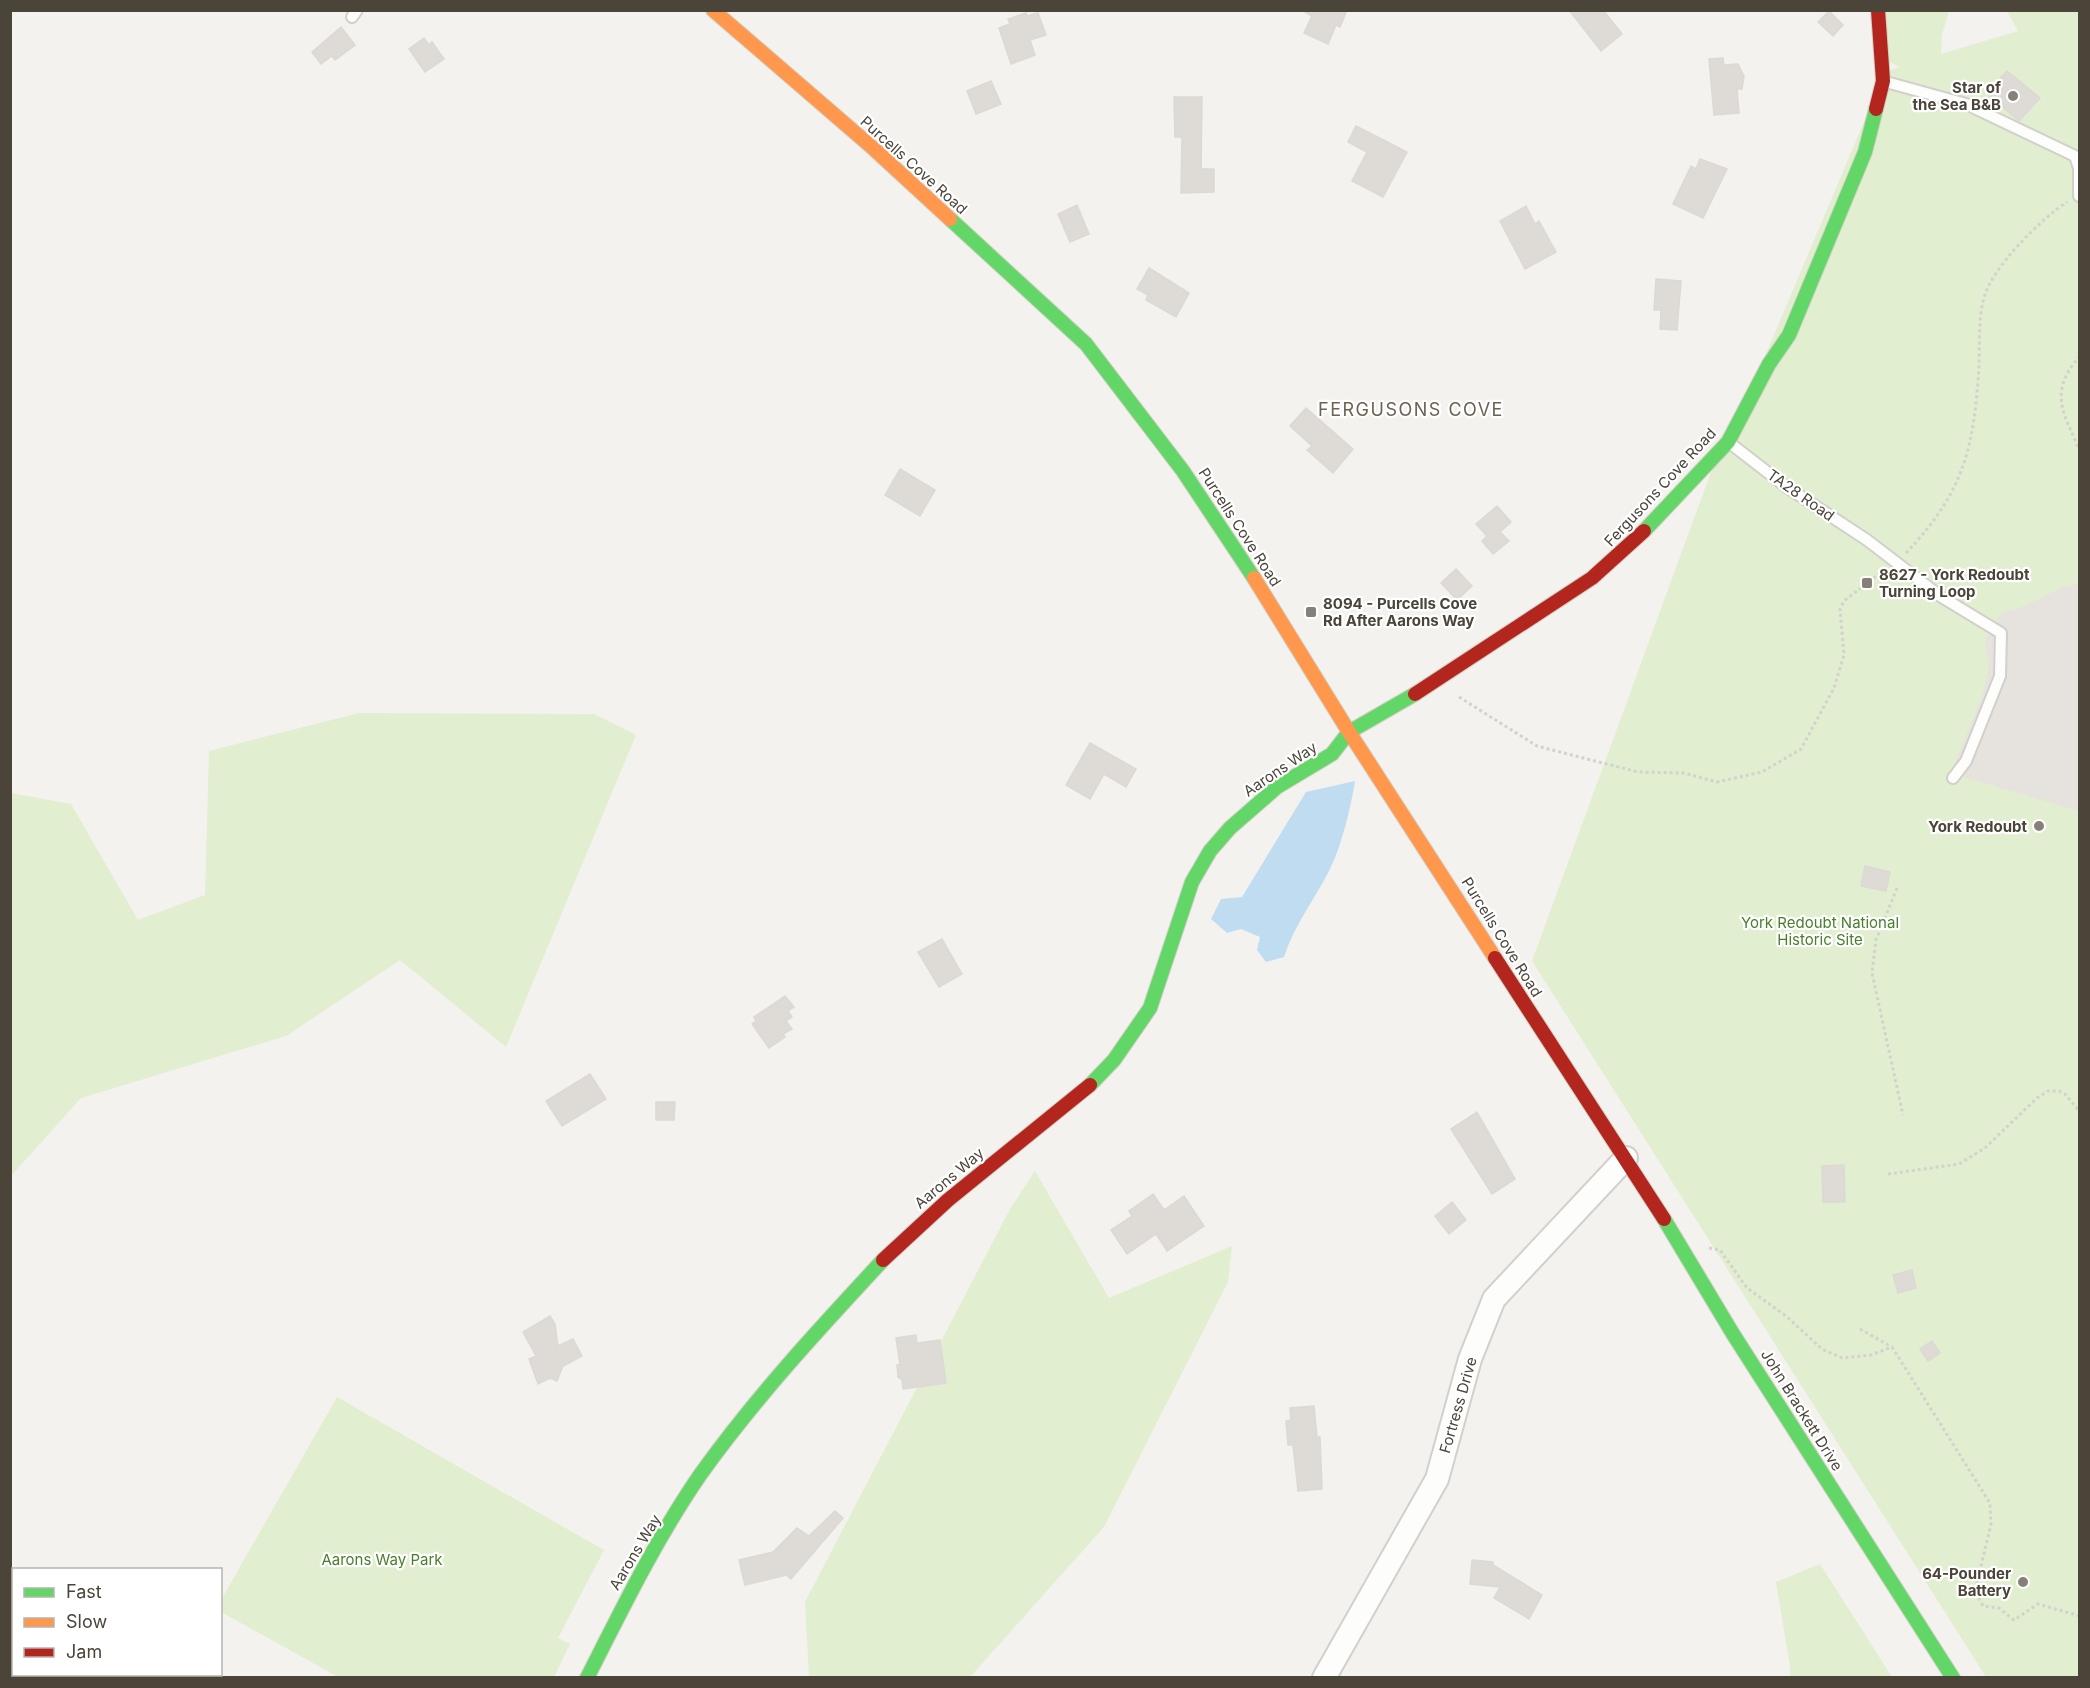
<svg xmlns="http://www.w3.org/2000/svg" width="2090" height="1688" viewBox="0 0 2090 1688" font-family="Inter,sans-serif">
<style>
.green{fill:#e1eecf}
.parking{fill:#e6e3df}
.water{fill:#c0dcf0}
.building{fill:#dedbd6;stroke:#dcd9d4;stroke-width:1.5}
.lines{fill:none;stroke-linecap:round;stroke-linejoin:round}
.lane-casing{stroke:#d2d0cb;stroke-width:14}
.street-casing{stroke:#d2d0cb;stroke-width:26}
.fast-casing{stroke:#d2cfc5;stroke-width:16}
.slow-casing{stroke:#d2cfc5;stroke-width:16}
.jam-casing{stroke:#d2cfc5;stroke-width:16}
.path{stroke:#d3d2cc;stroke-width:3;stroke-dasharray:3 3;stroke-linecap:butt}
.lane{stroke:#fdfdfc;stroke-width:10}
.street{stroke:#fdfdfc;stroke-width:22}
.fast{stroke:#63d668;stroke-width:14}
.slow{stroke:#ff974d;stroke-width:14}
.jam{stroke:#b3261e;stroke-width:14}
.poi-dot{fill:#868178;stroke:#fff;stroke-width:2}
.labels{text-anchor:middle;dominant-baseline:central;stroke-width:4.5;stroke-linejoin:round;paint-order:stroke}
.poi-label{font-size:15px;font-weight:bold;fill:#4b4439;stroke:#fff;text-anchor:end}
.street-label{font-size:15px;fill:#4b4439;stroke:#fff}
.park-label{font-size:15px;fill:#497e2b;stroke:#fff}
.quarter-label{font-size:18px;letter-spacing:1.5px;fill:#6e6250;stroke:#fff}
</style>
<rect width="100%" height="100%" fill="#f4f2ee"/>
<!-- green -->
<g class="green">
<polygon points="1882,11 1949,11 1942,35 1941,54 2018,31 2007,11 2079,11 2079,1677 1986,1677 1532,961 1726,431 1763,361 1885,72 1899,67 1888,61"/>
<polygon points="359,713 594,714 636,735 506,1047 400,960 286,1036 81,1098 11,1176 11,793 71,804 138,920 205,895 209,751"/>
<polygon points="1035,1171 1109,1298 1232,1246 1228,1282 1104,1527 970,1677 809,1677 805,1602 1010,1209"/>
<polygon points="337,1397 604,1550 558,1638 570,1644 554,1677 338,1677 221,1612 221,1600"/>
<polygon points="1820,1564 1892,1677 1790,1677 1790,1666 1776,1582"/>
</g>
<!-- parking -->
<polygon class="parking" points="2079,583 2079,811 1951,773 1983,694 1989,667 1985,641 2001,613 2023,607 2061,588"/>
<!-- water -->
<path class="water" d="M 1355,781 C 1351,807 1341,848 1329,871 C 1314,900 1294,926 1284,957 L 1266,962 L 1257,950 L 1260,937 L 1241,929 L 1227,933 L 1211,919 L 1221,899 L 1242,897 L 1306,792 Z"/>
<!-- building -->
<g class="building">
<polygon points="1302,10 1347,10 1340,27 1336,25 1328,44 1304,33 1312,16"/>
<polygon points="1569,10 1603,10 1622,34 1601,51"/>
<polygon points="1829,11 1843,25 1833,36 1818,22"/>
<polygon points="1026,13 1027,16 1038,13 1046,35 1030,40 1035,55 1011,64 999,28 1010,24 1008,19"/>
<polygon points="341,27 355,45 335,60 332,56 321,64 312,52"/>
<polygon points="424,38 429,45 432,42 444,59 425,72 409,49"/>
<polygon points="1723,58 1724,65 1738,64 1744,76 1742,89 1737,89 1739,113 1714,115 1709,59"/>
<polygon points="2007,71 2040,98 2019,121 1986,93"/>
<polygon points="991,81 1001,104 976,114 967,91"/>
<polygon points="1174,97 1202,97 1201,169 1214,169 1214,192 1181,193 1182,137 1175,137"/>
<polygon points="1356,126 1407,152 1383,197 1352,181 1367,152 1348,142"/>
<polygon points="1700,159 1727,169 1703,218 1673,204 1691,166 1696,169"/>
<polygon points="1077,205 1089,234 1070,242 1058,214"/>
<polygon points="1526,206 1535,224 1539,221 1556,252 1525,269 1500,221"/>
<polygon points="1149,268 1189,293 1176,317 1146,300 1148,295 1137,289"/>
<polygon points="1656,279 1681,281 1677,330 1660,329 1661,310 1654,310"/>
<polygon points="1306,408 1353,449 1333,473 1307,450 1312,446 1290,426"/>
<polygon points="900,469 935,490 920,516 885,495"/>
<polygon points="1497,506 1511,522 1500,532 1509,541 1493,554 1482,541 1487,536 1476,524"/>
<polygon points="1456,569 1472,586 1457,600 1441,583"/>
<polygon points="1090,743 1136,769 1126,787 1104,774 1090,799 1066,785"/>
<polygon points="1865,866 1890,872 1886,891 1861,886"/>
<polygon points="942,939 962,974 939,987 918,952"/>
<polygon points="785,996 794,1007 788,1011 792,1017 786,1021 792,1029 783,1034 785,1037 769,1048 752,1024 756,1021 754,1017"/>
<polygon points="590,1074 606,1099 562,1126 546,1101"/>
<polygon points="656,1102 675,1102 674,1120 656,1120"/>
<polygon points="1477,1112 1515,1179 1492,1194 1451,1129"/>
<polygon points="1844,1165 1845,1202 1823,1202 1822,1166"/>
<polygon points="1153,1194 1164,1210 1184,1196 1204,1226 1167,1251 1156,1234 1127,1254 1111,1230 1132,1216 1129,1211"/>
<polygon points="1452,1202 1466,1220 1449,1234 1435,1216"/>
<polygon points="1912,1270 1916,1288 1898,1293 1893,1275"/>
<polygon points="550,1316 555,1324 558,1346 573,1339 582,1356 563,1366 557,1381 550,1378 538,1384 529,1359 536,1356 523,1332"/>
<polygon points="916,1335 917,1343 940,1340 946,1383 903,1389 902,1380 898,1377 897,1365 900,1365 896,1338"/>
<polygon points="1932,1341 1940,1353 1928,1361 1920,1349"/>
<polygon points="1314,1406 1317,1437 1320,1437 1322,1489 1298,1491 1293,1445 1288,1445 1286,1421 1291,1420 1290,1408"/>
<polygon points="835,1511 843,1518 791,1579 786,1575 745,1585 739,1560 773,1552 797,1528 809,1536"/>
<polygon points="1472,1560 1493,1562 1493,1565 1542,1595 1529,1619 1494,1598 1500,1587 1470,1584"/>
</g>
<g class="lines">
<defs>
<g id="lane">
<polyline points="352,17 357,10"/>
<polyline points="1886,82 1966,104 2075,156 2079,168 2079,196"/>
<polyline points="1731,444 1788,488 1867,540 1940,596 2001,633 2000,676 1966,761 1953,778"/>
</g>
<polyline id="street" points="1324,1678 1437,1479 1470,1359 1494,1299 1626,1158"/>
<g id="fast">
<polyline points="950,219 1086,344 1183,471 1254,578"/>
<polyline points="1644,531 1728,442 1769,364 1789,335 1865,152 1876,109"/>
<polyline points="1090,1085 1114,1060 1150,1008 1192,882 1210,851 1230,828 1277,787 1332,754 1349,732 1415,694"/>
<polyline points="1664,1219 1733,1334 1953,1678"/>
<path d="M 587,1678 C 622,1609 656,1539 700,1475 C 755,1398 819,1329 883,1260"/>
</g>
<g id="slow">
<polyline points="713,10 874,149 950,219"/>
<polyline points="1254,578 1349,732 1495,958"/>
</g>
<g id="jam">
<polyline points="1876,109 1883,81 1878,10"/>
<polyline points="1415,694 1592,578 1644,531"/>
<polyline points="1495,958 1664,1219"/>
<polyline points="883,1260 948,1200 1090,1085"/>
</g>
</defs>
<!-- lane casing -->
<use href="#lane" class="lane-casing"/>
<!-- street casing -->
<use href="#street" class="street-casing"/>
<!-- fast casing -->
<use href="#fast" class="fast-casing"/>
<!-- slow casing -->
<use href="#slow" class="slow-casing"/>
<!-- jam casing -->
<use href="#jam" class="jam-casing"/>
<!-- path -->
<g class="path">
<path d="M 2080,356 C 2048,392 2063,412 2080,451"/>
<path d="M 1906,553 C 1964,492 1974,448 1979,366 C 1980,344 1978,319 1984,298 C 1992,267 2041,219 2067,202"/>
<polyline points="1459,697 1537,746 1638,772 1684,773 1717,782 1762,772 1801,749 1834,688 1844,655 1840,609 1844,601 1884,570"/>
<polyline points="1897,888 1876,940 1872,973 1903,1115"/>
<polyline points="1888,1174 1959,1164 1985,1148 2037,1098 2048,1091 2059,1091 2065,1094 2080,1112"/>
<polyline points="1709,1248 1720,1250 1747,1288 1786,1316 1822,1349 1842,1358 1871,1355 1892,1347 1990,1503 1991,1524 1975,1591 1983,1606 1999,1608 2014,1620 2038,1604 2080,1616"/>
<polyline points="1860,1329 1890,1346"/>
</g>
<!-- lane -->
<use href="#lane" class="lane"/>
<!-- street -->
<use href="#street" class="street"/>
<!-- fast -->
<use href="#fast" class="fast"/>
<!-- slow -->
<use href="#slow" class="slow"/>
<!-- jam -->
<use href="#jam" class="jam"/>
</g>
<!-- markers -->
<g class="poi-dot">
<circle cx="2013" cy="96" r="6"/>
<rect x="1861" y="577" width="12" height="12" rx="3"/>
<rect x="1305" y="606" width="12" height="12" rx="3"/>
<circle cx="2039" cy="826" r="6"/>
<circle cx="2023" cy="1582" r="6"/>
</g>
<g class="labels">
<!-- poi labels -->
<g class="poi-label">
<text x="2001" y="87">Star of<tspan x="2001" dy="17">the Sea B&amp;B</tspan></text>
<text x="1879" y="574" text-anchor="start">8627 - York Redoubt<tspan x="1879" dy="17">Turning Loop</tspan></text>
<text x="1323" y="603" text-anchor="start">8094 - Purcells Cove<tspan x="1323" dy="17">Rd After Aarons Way</tspan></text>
<text x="2027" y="826">York Redoubt</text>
<text x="2011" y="1573">64-Pounder<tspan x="2011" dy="17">Battery</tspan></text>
</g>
<!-- street labels -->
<g class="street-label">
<text transform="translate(914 165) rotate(42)">Purcells Cove Road</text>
<text transform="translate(1660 487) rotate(-47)">Fergusons Cove Road</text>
<text transform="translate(1801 495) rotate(35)">TA28 Road</text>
<text transform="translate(1240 527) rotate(57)">Purcells Cove Road</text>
<text transform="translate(1280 769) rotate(-34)">Aarons Way</text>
<text transform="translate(1502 937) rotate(58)">Purcells Cove Road</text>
<text transform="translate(949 1178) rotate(-40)">Aarons Way</text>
<text transform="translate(1458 1405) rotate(-74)">Fortress Drive</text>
<text transform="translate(1802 1410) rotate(58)">John Brackett Drive</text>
<text transform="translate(635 1552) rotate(-59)">Aarons Way</text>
</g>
<!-- park labels -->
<g class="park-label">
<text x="1820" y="922">York Redoubt National<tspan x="1820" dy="17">Historic Site</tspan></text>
<text x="382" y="1559">Aarons Way Park</text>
</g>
<!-- quarter labels -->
<g class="quarter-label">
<text x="1411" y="409">FERGUSONS COVE</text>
</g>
</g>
<!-- border -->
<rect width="2090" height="1688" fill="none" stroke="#4b4439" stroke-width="24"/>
<!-- legend -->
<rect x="12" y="1568" width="210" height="108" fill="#ffffff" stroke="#b7b4b0" stroke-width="1.5"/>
<rect x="24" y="1588" width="30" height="9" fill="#63d668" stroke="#b7b4b0" stroke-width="1.5"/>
<text x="66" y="1598" font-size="18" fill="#4b4439">Fast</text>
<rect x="24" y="1618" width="30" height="9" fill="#ff974d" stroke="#b7b4b0" stroke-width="1.5"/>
<text x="66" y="1628" font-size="18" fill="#4b4439">Slow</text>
<rect x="24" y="1648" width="30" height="9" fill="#b3261e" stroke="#b7b4b0" stroke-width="1.5"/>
<text x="66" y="1658" font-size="18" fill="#4b4439">Jam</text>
</svg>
